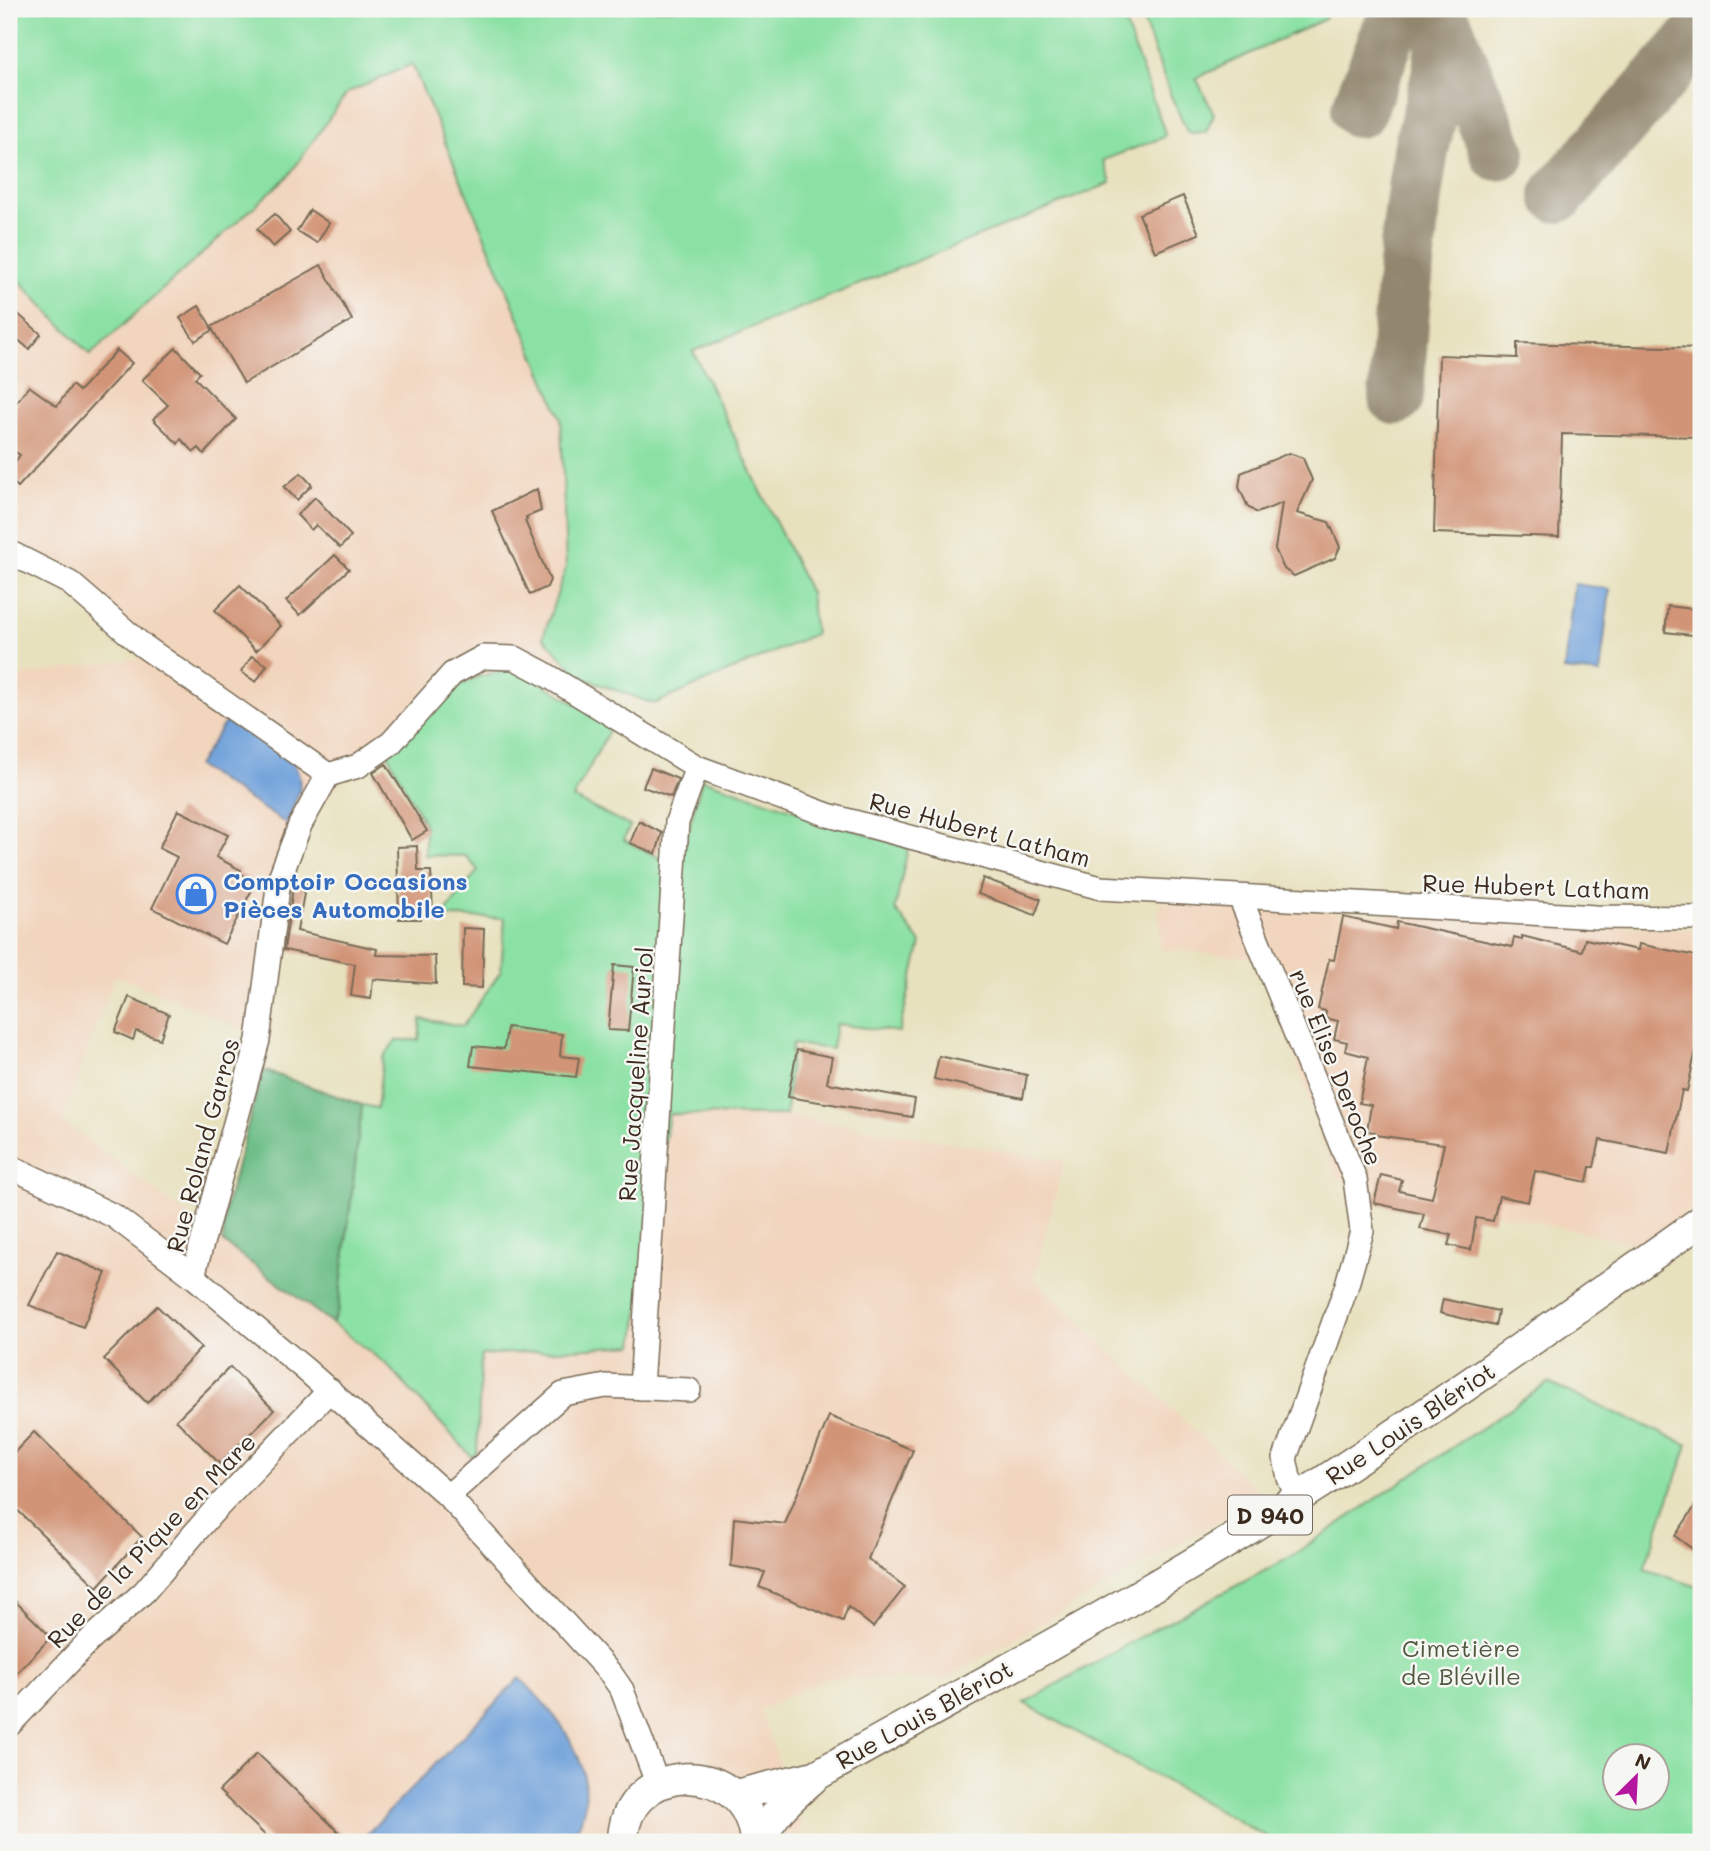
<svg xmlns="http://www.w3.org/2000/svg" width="1710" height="1851" viewBox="0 0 1710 1851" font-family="Mali,sans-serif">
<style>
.built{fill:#f1d5bd}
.green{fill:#8be1a4;stroke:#638661;stroke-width:2;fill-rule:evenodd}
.forest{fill:#70bf8a;stroke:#567454;stroke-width:2}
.water{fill:#70a1da;stroke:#56667c;stroke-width:2}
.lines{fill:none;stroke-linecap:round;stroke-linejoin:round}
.taxiway{stroke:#92866e;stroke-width:56}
.building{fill:#d29477}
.minor-casing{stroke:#786a56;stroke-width:26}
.major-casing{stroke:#786a56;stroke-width:33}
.minor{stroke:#fff;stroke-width:23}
.major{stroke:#fff;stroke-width:30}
.labels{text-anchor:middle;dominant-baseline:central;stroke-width:5;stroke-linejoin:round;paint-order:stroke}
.shield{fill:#f6f6f2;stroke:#73675e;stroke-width:2}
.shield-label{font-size:23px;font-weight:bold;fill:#3b2a1e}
.street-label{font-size:24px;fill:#3b2a1e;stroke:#f6f6f2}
.shop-label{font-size:24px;font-weight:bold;fill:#366cbe;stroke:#f6f6f2;text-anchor:start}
.park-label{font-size:24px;fill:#4f5840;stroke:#f6f6f2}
</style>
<rect width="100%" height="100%" fill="#f6f6f2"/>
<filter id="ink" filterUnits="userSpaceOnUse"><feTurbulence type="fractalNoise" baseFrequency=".0143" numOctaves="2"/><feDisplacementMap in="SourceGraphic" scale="14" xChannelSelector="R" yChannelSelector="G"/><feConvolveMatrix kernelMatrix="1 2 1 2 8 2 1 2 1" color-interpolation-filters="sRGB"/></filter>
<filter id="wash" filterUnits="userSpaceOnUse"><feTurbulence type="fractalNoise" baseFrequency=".00686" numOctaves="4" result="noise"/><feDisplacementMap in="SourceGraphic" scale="28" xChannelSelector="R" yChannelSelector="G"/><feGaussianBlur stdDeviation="1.57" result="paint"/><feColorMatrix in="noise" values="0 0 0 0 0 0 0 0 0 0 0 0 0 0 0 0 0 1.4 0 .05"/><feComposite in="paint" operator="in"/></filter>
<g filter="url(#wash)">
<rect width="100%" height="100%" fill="#e8e1be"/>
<!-- built -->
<g class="built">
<polygon points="412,64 561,418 566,567 543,637 580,677 573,698 540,679 340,780 301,836 291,868 278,958 271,1041 115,975 62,1121 386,1364 472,1457 477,1452 481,1355 669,1114 786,1115 1064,1161 1034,1279 1263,1495 945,1679 826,1678 760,1710 802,1826 793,1842 9,1842 9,677 148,657 101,615 9,559 9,270 89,354 289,175 347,93"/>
<polygon points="1159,903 1701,930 1701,1202 1642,1245 1337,1179 1261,958 1160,949"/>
</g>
<!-- green -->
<g class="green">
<polygon points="9,9 1120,9 1165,133 1164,137 1103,160 1111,183 693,351 810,593 815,634 654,704 580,677 543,637 566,567 561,418 412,64 347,93 289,175 90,355 9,270"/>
<polygon points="1139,9 1328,9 1325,19 1196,78 1214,114 1206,132 1188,133 1171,96"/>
<polygon points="516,668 612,725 573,798 630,826 624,840 660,858 680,862 702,779 908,848 895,909 921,943 899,1032 836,1024 832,1049 792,1044 786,1115 669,1114 634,1345 481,1355 477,1452 472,1457 386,1364 332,1323 338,1311 362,1105 377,1108 383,1058 396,1040 419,1040 421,1019 463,1026 501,971 505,918 442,917 478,870 466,856 425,855 425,825 387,753 452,689 477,677"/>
<path d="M 1548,1383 L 1688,1445 L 1644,1569 L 1701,1588 L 1701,1842 L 1276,1842 L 1024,1703 L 1138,1638 L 1287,1559 ZM 1616,1756 L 1658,1756 L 1658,1798 L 1616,1798 Z"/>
</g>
<!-- forest -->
<polygon class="forest" points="263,1070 362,1105 338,1311 332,1323 223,1242 225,1209"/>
<!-- water -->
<g class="water">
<polygon points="1574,584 1610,589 1600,674 1564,670"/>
<polygon points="231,713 293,761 299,775 300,789 287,824 197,766"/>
<path d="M 520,1678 C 557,1715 600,1764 581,1820 C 579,1828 571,1836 566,1842 L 359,1842 Z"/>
</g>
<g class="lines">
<!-- taxiway -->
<g class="taxiway">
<polyline points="1445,26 1498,153"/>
<polyline points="1359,110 1389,32 1402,9"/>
<polyline points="1558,195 1701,32"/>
<path d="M 1396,397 C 1401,316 1407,236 1420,156 C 1429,104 1449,69 1440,14"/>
</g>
</g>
<g id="blocks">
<!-- building -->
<g class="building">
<polygon points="1183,196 1199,234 1155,252 1139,214"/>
<polygon points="310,210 329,223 317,243 297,231"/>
<polygon points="275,214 290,232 273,247 257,229"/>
<polygon points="321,265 352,320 244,383 211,327"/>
<polygon points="9,306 41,334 29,349 9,332"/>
<polygon points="199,306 213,330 195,341 180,318"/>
<polygon points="1517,343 1701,348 1701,437 1562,434 1559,537 1434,533 1439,355 1517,358"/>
<polygon points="176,348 200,373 195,378 236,419 204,454 199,448 194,452 181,439 178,444 153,419 168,405 142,380"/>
<polygon points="117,350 132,363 18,487 9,479 9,470 20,455 9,447 9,412 29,386 57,406 72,385 79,391"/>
<polygon points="1289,453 1303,458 1312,480 1297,513 1329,522 1340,547 1335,558 1294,576 1284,569 1275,549 1282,503 1257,513 1248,507 1239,487 1241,473"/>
<polygon points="301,473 312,485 297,500 284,487"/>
<polygon points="537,489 541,511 526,517 527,520 525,521 550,580 547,587 530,595 492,511"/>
<polygon points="315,497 351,536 340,548 316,525 311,530 297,515"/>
<polygon points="335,555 349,569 300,615 286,601"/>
<polygon points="240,585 281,626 256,651 215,610"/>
<polygon points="1668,606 1701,610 1701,636 1665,632"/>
<polygon points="252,656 267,665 256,682 241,672"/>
<polygon points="386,764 427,831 412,840 373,773"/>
<polygon points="651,768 678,779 671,797 643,787"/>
<polygon points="178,810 228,835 216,857 241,870 239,873 256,882 224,944 152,908 177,857 159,848"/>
<polygon points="639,821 662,833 656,854 630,843"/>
<polygon points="417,846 418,871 431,871 433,913 419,914 420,919 399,919 397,847"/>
<polygon points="983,878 1041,899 1035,915 978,894"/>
<polygon points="294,881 306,883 297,931 377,949 376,955 435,956 436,984 373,979 371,999 351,996 355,964 284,950"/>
<polygon points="1343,917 1396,929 1397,922 1512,947 1514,938 1522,940 1522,936 1582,951 1585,939 1638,950 1639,944 1701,957 1701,1027 1687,1091 1682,1090 1669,1153 1600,1140 1594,1167 1590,1167 1587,1182 1535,1171 1528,1202 1499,1196 1493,1221 1476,1218 1471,1250 1448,1245 1451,1235 1420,1229 1424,1214 1374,1203 1381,1175 1402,1180 1399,1191 1432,1198 1444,1144 1375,1135 1375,1132 1367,1131 1371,1105 1359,1103 1368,1057 1345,1051 1347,1042 1334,1039 1338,1021 1325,1018 1326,1011 1318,1009 1329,959 1334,960"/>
<polygon points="463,928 484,929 482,988 462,987"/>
<polygon points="614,965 634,967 628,1031 608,1030"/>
<polygon points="129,997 169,1014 160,1039 136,1031 133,1040 115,1032"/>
<polygon points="507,1027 562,1034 560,1056 579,1058 576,1077 470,1066 473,1046 504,1049"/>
<polygon points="797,1050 832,1057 827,1083 915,1099 912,1117 788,1097"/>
<polygon points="939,1056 1027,1075 1023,1098 934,1079"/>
<polygon points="57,1251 106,1273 83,1327 29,1305"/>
<polygon points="1443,1299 1498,1311 1495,1326 1440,1313"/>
<polygon points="157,1306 201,1348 147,1403 104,1359"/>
<polygon points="230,1367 274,1410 220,1464 176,1420"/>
<polygon points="829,1416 913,1450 868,1559 905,1587 873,1627 848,1607 843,1621 759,1587 765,1572 731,1566 734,1518 785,1524"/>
<polygon points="34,1432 142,1537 97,1587 9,1502 9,1458"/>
<polygon points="1701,1498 1701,1540 1694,1550 1675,1536"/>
<polygon points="9,1595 51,1637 9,1681"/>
<polygon points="257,1753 349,1842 272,1842 219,1791"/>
</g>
</g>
</g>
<g filter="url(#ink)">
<use href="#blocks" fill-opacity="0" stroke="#786a56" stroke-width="2"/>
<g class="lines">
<defs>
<g id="minor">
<polyline points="9,552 70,583 142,645 328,775 300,825 279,880 258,1040 193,1276"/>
<polyline points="328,775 358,766 391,743 452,674 483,657 515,658 545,674 697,767 828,815 1101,888 1596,917 1701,918"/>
<polyline points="1240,897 1355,1179 1362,1231 1346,1288 1285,1458 1289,1478 1298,1498"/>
<polyline points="9,1166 114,1216 193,1276 306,1370 448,1496 611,1674 622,1690 658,1785"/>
<polyline points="641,1388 677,822 697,767"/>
<polyline points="448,1496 563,1394 606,1386 689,1390"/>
<polyline points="9,1725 88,1642 144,1592 212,1513 330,1390"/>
</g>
<g id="major">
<polyline points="735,1795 810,1777"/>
<path d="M 623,1842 C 623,1759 749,1755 755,1842"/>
<path d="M 759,1842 C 772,1813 793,1796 817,1775 C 978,1684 1144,1598 1299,1497 C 1436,1409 1568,1315 1701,1221"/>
</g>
</defs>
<!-- minor casing -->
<use href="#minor" class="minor-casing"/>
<!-- major casing -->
<use href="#major" class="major-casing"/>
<!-- minor -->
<use href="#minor" class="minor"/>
<!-- major -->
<use href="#major" class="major"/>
</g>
</g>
<!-- icons -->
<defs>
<symbol id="shop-ring" viewBox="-11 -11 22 22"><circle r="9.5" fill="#f6f6f2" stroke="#3f7fe0" stroke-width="1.5"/><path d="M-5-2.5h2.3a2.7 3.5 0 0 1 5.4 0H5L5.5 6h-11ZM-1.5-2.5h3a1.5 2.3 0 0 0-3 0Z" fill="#3f7fe0"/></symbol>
</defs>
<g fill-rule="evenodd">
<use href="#shop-ring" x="174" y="872" width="44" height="44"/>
</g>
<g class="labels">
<!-- shield labels -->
<rect class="shield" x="1228" y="1495.5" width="84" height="39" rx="5"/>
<g class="shield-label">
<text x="1270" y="1515">D 940</text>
</g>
<!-- street labels -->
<g class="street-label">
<text transform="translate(980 829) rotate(15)">Rue Hubert Latham</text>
<text transform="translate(1536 886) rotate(2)">Rue Hubert Latham</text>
<text transform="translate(1337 1067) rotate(68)">rue Elise Deroche</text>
<text transform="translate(635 1074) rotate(-86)">Rue Jacqueline Auriol</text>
<text transform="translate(202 1145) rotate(-75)">Rue Roland Garros</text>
<text transform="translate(1410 1423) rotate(-34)">Rue Louis Blériot</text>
<text transform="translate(151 1540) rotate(-46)">Rue de la Pique en Mare</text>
<text transform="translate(924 1714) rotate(-29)">Rue Louis Blériot</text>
</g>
<!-- shop labels -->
<g class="shop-label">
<text x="223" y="880">Comptoir Occasions<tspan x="223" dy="28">Pièces Automobile</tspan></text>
</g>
<!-- park labels -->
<g class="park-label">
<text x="1461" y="1647">Cimetière<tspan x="1461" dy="28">de Bléville</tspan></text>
</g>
</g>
<!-- margin -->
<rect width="1710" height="1851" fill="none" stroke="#f6f6f2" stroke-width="35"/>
<!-- north arrow -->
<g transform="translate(1636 1777) rotate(24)"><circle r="33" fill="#f6f6f2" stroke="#aba49d" stroke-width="2"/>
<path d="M0-5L12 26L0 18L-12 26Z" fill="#b5179e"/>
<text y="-10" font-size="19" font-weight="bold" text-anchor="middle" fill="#3b2a1e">N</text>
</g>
</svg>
